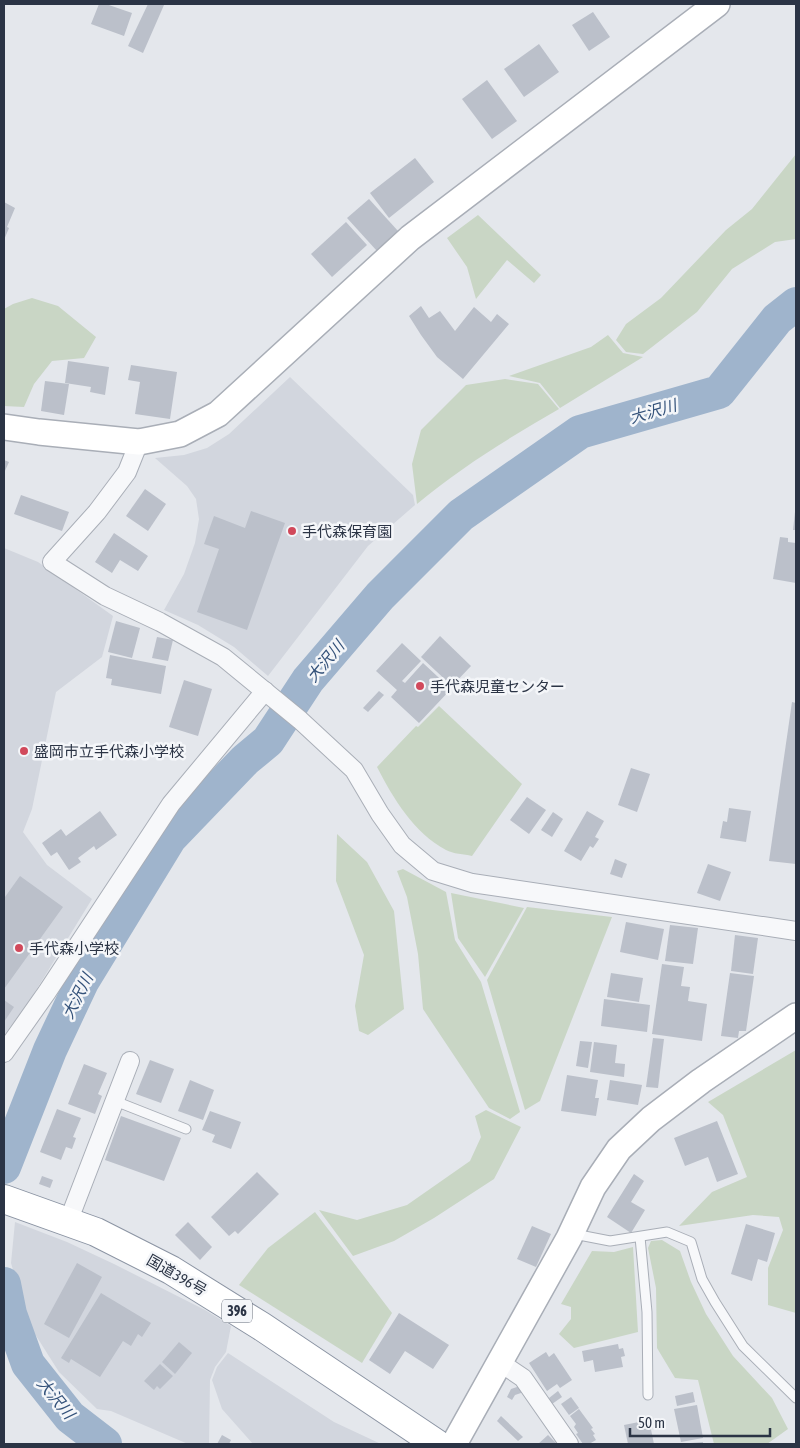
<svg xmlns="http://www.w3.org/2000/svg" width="800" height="1448" viewBox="0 0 800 1448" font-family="'Asap Condensed','Noto Sans JP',sans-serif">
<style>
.built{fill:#d2d6de}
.green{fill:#c9d6c5}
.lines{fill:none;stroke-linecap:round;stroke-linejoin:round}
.river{stroke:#9fb4cc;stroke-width:34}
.building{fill:#bbc0ca}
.lane-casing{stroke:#a9aeb7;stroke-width:11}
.street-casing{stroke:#a9aeb7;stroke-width:20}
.secondary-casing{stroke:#a9aeb7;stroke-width:28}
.highway-casing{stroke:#8b94a3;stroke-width:30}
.lane{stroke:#f7f8fa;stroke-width:9}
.street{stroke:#f7f8fa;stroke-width:18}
.secondary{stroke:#fff;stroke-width:25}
.highway{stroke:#fff;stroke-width:28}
.poi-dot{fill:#d1495b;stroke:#f4f6f9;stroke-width:2}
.labels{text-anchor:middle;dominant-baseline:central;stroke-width:5;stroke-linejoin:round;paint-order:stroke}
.shield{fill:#f4f6f9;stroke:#676e7b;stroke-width:1}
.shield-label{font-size:14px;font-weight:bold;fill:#2b3445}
.poi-label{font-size:15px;fill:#2b3445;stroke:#f4f6f9;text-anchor:start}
.street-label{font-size:15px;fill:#2b3445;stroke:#f4f6f9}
.water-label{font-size:16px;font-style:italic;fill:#34527a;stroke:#f4f6f9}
</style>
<rect width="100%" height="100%" fill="#e4e7ec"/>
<!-- built -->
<g class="built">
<polygon points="290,377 413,495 415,505 368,546 268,676 234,647 198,625 164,610 184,574 195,543 199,519 196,499 187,486 155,458 184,455 207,448 229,434"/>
<polygon points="4,548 38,562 113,616 102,657 56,692 32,809 23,832 47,865 92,899 30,1000 4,1035"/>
<polygon points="15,1222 67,1242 114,1264 205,1310 231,1326 226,1352 215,1367 210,1380 209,1444 188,1444 111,1411 97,1409 59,1372 28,1323 11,1263"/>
<polygon points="228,1353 334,1422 381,1444 253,1444 222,1409 212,1380 217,1367"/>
</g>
<!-- green -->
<g class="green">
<polygon points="796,154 796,239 775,242 732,269 697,312 643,354 626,352 616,340 626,324 661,298 726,230 752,209"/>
<polygon points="478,215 541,275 534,283 507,260 476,299 467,267 447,238"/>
<polygon points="32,298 58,306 96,337 84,358 52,361 34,384 24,407 4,406 4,309 13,304"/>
<polygon points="608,335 623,353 643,357 560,408 540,383 509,376 591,347"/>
<path d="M 505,379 L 538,384 L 559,409 C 509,438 461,467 417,504 L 412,464 L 421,430 L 466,385 Z"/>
<path d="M 439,706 L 522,784 L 472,856 C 464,854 453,854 446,850 C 414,833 393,798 377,767 L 416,726 L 418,727 Z"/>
<polygon points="337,834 367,862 394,911 404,1009 368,1035 359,1031 355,1006 364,955 336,881"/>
<polygon points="403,869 446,892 455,940 481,982 520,1112 510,1119 489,1108 423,1009 418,954 407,897 397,871"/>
<polygon points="451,893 524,908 485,977 458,938"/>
<polygon points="527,907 612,917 540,1101 525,1110 487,980"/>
<polygon points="796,1050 796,1313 768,1305 768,1268 783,1230 779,1217 753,1215 679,1226 712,1192 747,1177 723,1115 708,1102"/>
<polygon points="486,1110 521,1127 494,1179 434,1218 394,1241 353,1256 319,1210 357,1220 407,1205 470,1161 481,1137 475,1116"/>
<polygon points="315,1212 392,1313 362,1363 239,1285 268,1248"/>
<polygon points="662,1240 680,1251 691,1282 706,1314 733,1356 772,1398 788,1429 767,1444 714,1444 698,1380 675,1378 657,1348 656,1288 648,1248 651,1241"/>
<polygon points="633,1247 638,1332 574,1348 559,1334 571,1319 571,1307 561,1304 592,1251 614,1252"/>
</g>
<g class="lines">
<!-- river -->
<g class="river">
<polyline points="4,1167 50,1050 82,982 170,838 245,760 268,741 308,680 380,596 461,515 580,432 719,392 777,319 796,304"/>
<polyline points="4,1284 10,1314 28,1364 70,1417 105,1444"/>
</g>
</g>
<!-- building -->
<g class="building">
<polygon points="99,4 106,4 132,13 124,36 91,24"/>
<polygon points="148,4 164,5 143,53 128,46"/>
<polygon points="593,12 610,37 589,51 572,25"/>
<polygon points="539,44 559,72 524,97 504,69"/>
<polygon points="487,80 517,121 492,139 462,99"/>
<polygon points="415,158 434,182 389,218 370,193"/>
<polygon points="369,199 398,231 377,251 347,218"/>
<polygon points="4,202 15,208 7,227 9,228 4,240"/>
<polygon points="346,222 367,245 332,277 311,254"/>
<polygon points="421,306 429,318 440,311 455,331 474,307 491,322 497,314 509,324 463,379 437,357 421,335 409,316"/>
<polygon points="68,361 109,367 105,395 90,392 91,387 65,383"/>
<polygon points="131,365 177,372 170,419 135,414 140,382 128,380"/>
<polygon points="45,381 69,384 64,415 41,411"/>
<polygon points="4,460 9,462 4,473"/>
<polygon points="145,489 166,504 148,531 126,516"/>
<polygon points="21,495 69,512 62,531 14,514"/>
<polygon points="251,511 285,523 247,630 197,612 219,549 204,544 214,516 245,528"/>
<polygon points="795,512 796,512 796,530 793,530"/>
<polygon points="114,533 148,556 138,571 120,560 112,573 95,562"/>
<polygon points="780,537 788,538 788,542 796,543 796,583 773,579"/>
<polygon points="116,621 140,628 132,658 108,652"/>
<polygon points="440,636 471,666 452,686 421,657"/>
<polygon points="157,637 173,640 168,661 152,658"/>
<polygon points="402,643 421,661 402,681 405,683 423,663 451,689 419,723 391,697 397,690 376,671"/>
<polygon points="110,655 166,666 161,694 111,685 112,679 106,678"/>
<polygon points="184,680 212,689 198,736 169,727"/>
<polygon points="379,691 384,695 368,712 363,708"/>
<polygon points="792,702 796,703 796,864 769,861"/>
<polygon points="631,768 650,774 637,812 618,805"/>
<polygon points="527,797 546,810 529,834 510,820"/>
<polygon points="729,808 751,811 746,842 720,838 723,821 727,822"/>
<polygon points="100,811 117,835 96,850 94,846 78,858 81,862 69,870 57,852 51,856 42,843 61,829 66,836"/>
<polygon points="587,811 604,821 595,837 599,839 593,848 590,846 581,861 564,851"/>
<polygon points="553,812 563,819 552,837 541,830"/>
<polygon points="615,859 627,864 622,878 610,874"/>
<polygon points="708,864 731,872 720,901 697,893"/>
<polygon points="20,876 63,907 4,989 4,896 5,897"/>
<polygon points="626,922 664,929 658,960 620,952"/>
<polygon points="670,925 698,928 693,964 665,961"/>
<polygon points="735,935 758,938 753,974 731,971"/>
<polygon points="662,964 684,967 681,986 690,987 688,1001 707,1004 702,1041 652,1034"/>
<polygon points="611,973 643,978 639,1002 607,997"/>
<polygon points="730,973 754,976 746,1031 739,1031 738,1038 721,1036"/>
<polygon points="604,999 650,1005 647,1032 601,1026"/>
<polygon points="4,1000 14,1007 4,1022"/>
<polygon points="653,1038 664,1039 658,1088 646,1087"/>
<polygon points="580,1041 592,1042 588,1068 576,1066"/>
<polygon points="594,1042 617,1045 615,1063 625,1064 624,1077 590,1072"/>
<polygon points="150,1060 174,1069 161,1103 136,1094"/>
<polygon points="84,1064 107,1073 98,1094 102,1096 95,1114 68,1104"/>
<polygon points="567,1075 598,1080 595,1098 599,1098 596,1116 561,1111"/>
<polygon points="190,1080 214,1090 203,1120 178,1111"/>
<polygon points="610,1080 642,1085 638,1105 607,1100"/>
<polygon points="57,1109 81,1118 73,1137 76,1138 72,1149 66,1147 61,1160 40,1152"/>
<polygon points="210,1111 241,1122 231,1149 212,1142 215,1135 202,1130"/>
<polygon points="121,1116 181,1138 164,1181 105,1160"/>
<polygon points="717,1121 738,1174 717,1182 708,1157 685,1166 674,1138"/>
<polygon points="257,1172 279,1194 238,1234 235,1231 229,1236 211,1217"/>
<polygon points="634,1174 644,1181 631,1202 645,1210 631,1233 607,1217"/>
<polygon points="42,1176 53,1180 50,1188 39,1184"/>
<polygon points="188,1222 212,1247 200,1260 175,1235"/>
<polygon points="746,1224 775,1233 767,1262 758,1259 752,1281 731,1274"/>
<polygon points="532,1226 551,1234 536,1267 517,1259"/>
<polygon points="77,1263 102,1277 69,1338 44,1324"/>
<polygon points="101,1293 151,1323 142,1337 138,1334 131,1346 123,1341 100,1377 71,1359 69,1363 61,1358"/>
<polygon points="399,1313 449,1345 433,1369 405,1351 390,1374 369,1360"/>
<polygon points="179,1342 192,1353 175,1374 162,1362"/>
<polygon points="618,1344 619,1349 623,1348 625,1356 621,1357 623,1367 595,1372 593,1360 584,1362 582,1351"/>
<polygon points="546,1352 549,1357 554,1353 572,1380 560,1388 557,1384 547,1391 529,1363"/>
<polygon points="160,1364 173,1376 160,1389 157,1386 154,1390 144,1381"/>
<polygon points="523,1385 524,1392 515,1395 512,1400 507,1397 511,1389"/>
<polygon points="558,1391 562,1397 552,1404 549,1398"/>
<polygon points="693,1392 695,1402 677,1406 675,1396"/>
<polygon points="571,1397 579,1408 569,1415 561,1404"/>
<polygon points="697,1405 703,1438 681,1442 674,1409"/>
<polygon points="579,1409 593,1428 591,1429 595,1434 593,1435 596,1440 589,1444 583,1444 576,1434 578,1433 574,1427 576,1424 570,1416"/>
<polygon points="501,1416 523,1437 518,1441 497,1421"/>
<polygon points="649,1420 654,1444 628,1444 624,1425"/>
<polygon points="222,1435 231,1440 229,1444 217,1444"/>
<polygon points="548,1435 557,1444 538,1444"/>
<polygon points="703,1442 703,1444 690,1444 690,1443"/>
</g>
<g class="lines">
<defs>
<g id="lane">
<polyline points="115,1101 186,1129"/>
<polyline points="574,1234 610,1241 667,1232 691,1242 702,1279 715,1302 743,1346 796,1398"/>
<polyline points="640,1237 647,1312 648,1395"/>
</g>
<g id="street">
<polyline points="139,442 127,472 97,512 52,562 105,596 160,622 223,657 300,720 354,770 380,814 402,845 433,871 472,883 796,931"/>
<polyline points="4,1053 47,992 171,804 265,691"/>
<polyline points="68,1222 130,1061"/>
<polyline points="501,1363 523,1378 569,1444"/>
</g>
<g id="secondary">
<polyline points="4,427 39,432 139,442 180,434 218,414 410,238 717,4"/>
<polyline points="454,1444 569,1238 593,1187 619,1149 651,1119 701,1081 796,1016"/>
</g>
<polyline id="highway" points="4,1199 96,1232 171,1270 261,1326 437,1444"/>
</defs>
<!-- lane casing -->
<use href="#lane" class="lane-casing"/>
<!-- street casing -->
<use href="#street" class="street-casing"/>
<!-- secondary casing -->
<use href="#secondary" class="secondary-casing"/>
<!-- highway casing -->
<use href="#highway" class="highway-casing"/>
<!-- lane -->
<use href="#lane" class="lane"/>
<!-- street -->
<use href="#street" class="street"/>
<!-- secondary -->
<use href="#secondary" class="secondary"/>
<!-- highway -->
<use href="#highway" class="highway"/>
</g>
<!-- markers -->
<g class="poi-dot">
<circle cx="292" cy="531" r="5"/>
<circle cx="420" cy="686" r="5"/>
<circle cx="24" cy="751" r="5"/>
<circle cx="19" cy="948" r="5"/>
</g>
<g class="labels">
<!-- shield labels -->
<rect class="shield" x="222" y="1299.5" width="30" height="23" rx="4"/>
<g class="shield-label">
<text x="237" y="1311">396</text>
</g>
<!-- poi labels -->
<g class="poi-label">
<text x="302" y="531">手代森保育園</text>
<text x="430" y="686">手代森児童センター</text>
<text x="34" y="751">盛岡市立手代森小学校</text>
<text x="29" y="948">手代森小学校</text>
</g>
<!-- street labels -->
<g class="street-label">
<text transform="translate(177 1275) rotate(30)">国道396号</text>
</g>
<!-- water labels -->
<g class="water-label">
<text transform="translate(653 411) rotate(-16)">大沢川</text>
<text transform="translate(325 661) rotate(-50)">大沢川</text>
<text transform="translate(77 996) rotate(-63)">大沢川</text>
<text transform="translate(56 1398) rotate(50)">大沢川</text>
</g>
</g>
<!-- border -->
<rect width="800" height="1448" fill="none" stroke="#2b3445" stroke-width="10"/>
<!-- scale -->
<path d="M630 1428v8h140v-8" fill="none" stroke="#2b3445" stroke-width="2.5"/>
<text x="638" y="1428" font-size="15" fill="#2b3445" stroke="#f4f6f9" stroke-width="4" paint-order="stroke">50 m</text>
</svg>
